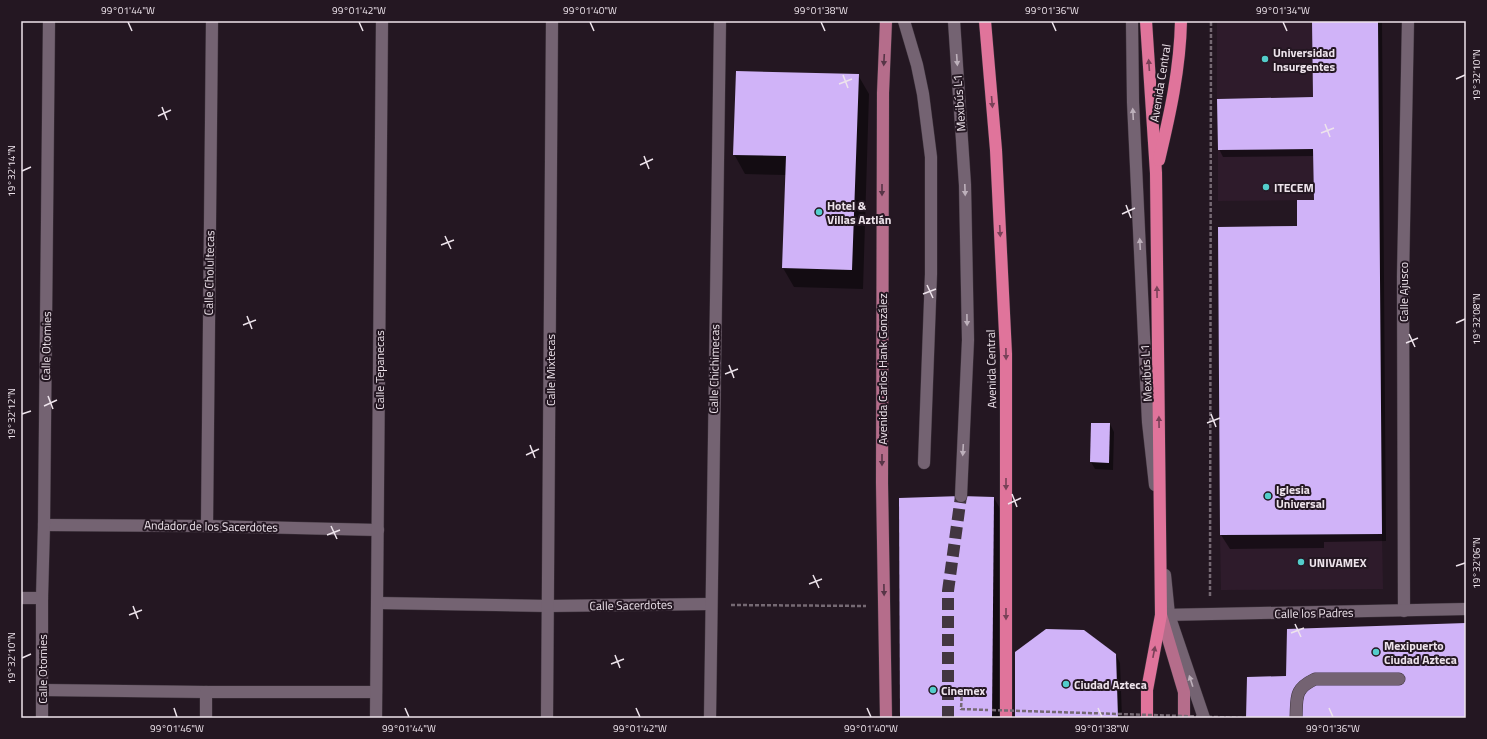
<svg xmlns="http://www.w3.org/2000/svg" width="1487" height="739" viewBox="0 0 1487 739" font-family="'Titillium Web',sans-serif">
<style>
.built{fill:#2e1b2b}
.shadow{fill:#0007}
.building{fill:#d0b3f8}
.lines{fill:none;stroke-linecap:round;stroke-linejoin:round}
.minor-tunnel{stroke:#423640;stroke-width:12;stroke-dasharray:12 6;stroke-linecap:butt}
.minor-casing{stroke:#3e343d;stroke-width:13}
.major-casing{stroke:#3e343d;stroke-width:13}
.highway-casing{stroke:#3e343d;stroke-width:13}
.path{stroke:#756973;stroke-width:2.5;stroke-dasharray:4 2;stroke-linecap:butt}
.minor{stroke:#746372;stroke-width:12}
.major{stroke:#b56d8b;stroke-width:12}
.highway{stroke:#e0749b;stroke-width:12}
.path-bridge{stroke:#756973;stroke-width:2.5;stroke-dasharray:4 2;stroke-linecap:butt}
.oneway{fill:#573547}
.oneway2{fill:#bdb0bb}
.oneway3{fill:#794158}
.ticks{fill:none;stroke:#eee4ec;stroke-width:1.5}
.poi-dot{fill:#53cdcb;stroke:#241722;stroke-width:1.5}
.labels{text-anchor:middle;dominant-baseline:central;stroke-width:4;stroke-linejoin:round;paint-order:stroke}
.poi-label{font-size:12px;font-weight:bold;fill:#eee4ec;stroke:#241722;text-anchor:start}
.street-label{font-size:12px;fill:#eee4ec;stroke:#241722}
.neatline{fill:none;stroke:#eee4ec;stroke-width:1.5}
.ticks-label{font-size:10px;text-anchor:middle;fill:#eee4ec}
</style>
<rect width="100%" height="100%" fill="#241722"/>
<!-- built -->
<g class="built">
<polygon points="1217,21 1312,21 1313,97 1217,99"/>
<polygon points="1313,149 1314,200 1218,201 1218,150"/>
<polygon points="1382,534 1383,589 1221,590 1220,535"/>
</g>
<!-- shadow -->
<g class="shadow">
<polygon points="1313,21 1382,21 1386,541 1324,542 1324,548 1230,549 1221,535 1299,227 1315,201 1314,156 1223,157 1219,149 1314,98"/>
<polygon points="858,75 869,94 863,289 794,287 783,268 786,175 745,174 734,154"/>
<polygon points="1110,424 1114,432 1113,470 1095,469 1091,462"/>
<polygon points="994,498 1002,512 1000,718 901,718"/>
<polygon points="1116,655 1120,663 1122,718 1016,718"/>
</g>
<!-- building -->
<g class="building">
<polygon points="1312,21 1378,21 1382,534 1220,535 1218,227 1297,226 1297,200 1314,200 1313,149 1218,150 1217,99 1313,97"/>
<polygon points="736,71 859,74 852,270 782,268 786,156 733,155"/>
<polygon points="1091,423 1110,423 1109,463 1090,462"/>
<polygon points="961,496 994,497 992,718 900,718 899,498"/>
<polygon points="1466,623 1466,718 1246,718 1247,677 1286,676 1287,629"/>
<polygon points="1046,629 1084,630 1116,654 1118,718 1015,718 1015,652"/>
</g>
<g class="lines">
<!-- minor-tunnel -->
<polyline class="minor-tunnel" points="948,718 948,591 961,496"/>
<defs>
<g id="minor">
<polyline points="904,21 917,65 923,94 931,157 931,274 924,463"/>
<polyline points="954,21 965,185 968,340 961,496"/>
<polyline points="1132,21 1133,102 1148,422 1155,485"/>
<polyline points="44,525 207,526 378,530"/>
<polyline points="207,526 212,21"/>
<polyline points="1165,575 1169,615 1204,718"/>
<polyline points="21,598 42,598"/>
<polyline points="378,603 548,606 710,604"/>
<polyline points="1404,611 1403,277 1408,21"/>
<polyline points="1163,615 1466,609"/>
<polyline points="43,690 206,692 376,692"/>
<polyline points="42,718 42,598 44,525 49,21"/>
<polyline points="206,718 206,692"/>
<polyline points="376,718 382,21"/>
<polyline points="547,718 552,21"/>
<polyline points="710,718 720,21"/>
<path d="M 1296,718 C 1297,697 1294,689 1315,679 L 1399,679"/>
</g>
<g id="major">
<polyline points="1161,615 1184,692 1184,718"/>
<polyline points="886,718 882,483 883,93 886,21"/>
</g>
<g id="highway">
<polyline points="985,21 996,150 1006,354 1006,718"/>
<polyline points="1146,21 1156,173 1161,615 1147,690 1147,718"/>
<path d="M 1159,160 C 1170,114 1180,69 1181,21"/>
</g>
</defs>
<!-- minor casing -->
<use href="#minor" class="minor-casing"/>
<!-- major casing -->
<use href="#major" class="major-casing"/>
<!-- highway casing -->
<use href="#highway" class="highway-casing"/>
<!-- path -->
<g class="path">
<polyline points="1210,596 1211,21"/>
<polyline points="731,605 866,606"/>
<polyline points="962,691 961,709 988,710"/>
</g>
<!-- minor -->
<use href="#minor" class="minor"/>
<!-- major -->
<use href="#major" class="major"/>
<!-- highway -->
<use href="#highway" class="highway"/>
<!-- path-bridge -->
<polyline class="path-bridge" points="992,710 1246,718"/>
</g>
<!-- one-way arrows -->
<defs><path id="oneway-solid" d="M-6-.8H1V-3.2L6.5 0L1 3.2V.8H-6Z"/></defs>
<g class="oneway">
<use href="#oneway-solid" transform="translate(884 60) rotate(93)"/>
<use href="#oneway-solid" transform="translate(882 190) rotate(90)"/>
<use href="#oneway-solid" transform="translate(882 460) rotate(90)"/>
<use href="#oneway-solid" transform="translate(884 590) rotate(89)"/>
</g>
<g class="oneway2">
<use href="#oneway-solid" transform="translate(957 60) rotate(86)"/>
<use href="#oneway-solid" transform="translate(1133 114) rotate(-93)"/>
<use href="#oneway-solid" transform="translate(965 190) rotate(88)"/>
<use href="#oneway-solid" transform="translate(1140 244) rotate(-93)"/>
<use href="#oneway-solid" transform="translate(967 320) rotate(89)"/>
<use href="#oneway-solid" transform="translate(963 450) rotate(93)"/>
<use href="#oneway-solid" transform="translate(1191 681) rotate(-108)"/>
</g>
<g class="oneway3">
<use href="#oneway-solid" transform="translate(1149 65) rotate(-94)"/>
<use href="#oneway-solid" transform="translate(992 102) rotate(85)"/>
<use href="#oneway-solid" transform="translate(1000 231) rotate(87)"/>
<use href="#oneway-solid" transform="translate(1157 292) rotate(-91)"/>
<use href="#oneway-solid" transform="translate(1006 354) rotate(89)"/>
<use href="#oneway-solid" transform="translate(1159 422) rotate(-91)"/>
<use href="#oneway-solid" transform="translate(1006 484) rotate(90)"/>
<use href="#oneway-solid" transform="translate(1006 614) rotate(90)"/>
<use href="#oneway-solid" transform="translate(1154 652) rotate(-79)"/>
</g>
<!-- ticks -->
<path class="ticks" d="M 128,22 L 132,31M 359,22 L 363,31M 590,22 L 594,31M 821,22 L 825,31M 1052,22 L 1056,31M 1283,22 L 1287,31M 843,75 L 848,88M 1456,79 L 1465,75M 839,84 L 852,79M 162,107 L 167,120M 158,116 L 171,110M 1325,124 L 1330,137M 1321,133 L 1334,128M 644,156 L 649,169M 640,165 L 653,159M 22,171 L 31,167M 1126,205 L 1131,218M 1122,214 L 1135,208M 445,236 L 451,249M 441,245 L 454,240M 927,285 L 933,298M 923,294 L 936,289M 247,316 L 252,329M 1456,323 L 1465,319M 243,325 L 256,320M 1409,334 L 1415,347M 1406,343 L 1418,338M 729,365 L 734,378M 725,374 L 738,369M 48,396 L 53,409M 44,406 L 57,400M 22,414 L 31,411M 1211,414 L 1216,427M 1207,423 L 1220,418M 530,445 L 535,458M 526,455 L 539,449M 1012,494 L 1017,507M 1008,504 L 1021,498M 331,526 L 337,539M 327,535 L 340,530M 1456,566 L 1465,563M 813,575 L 819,588M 809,584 L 822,579M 133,606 L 138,619M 129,615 L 142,610M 1295,624 L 1301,637M 1291,633 L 1304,628M 615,655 L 620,668M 22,658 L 31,654M 611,664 L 624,659M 174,708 L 177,717M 405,708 L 409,717M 636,708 L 640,717M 867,708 L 871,717M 1098,708 L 1102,717M 1329,708 L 1333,717"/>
<!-- markers -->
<g class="poi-dot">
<circle cx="1265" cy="59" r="4"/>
<circle cx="1266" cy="187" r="4"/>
<circle cx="819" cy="212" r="4"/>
<circle cx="1268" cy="496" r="4"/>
<circle cx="1301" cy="562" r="4"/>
<circle cx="1376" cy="652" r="4"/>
<circle cx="1066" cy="684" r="4"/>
<circle cx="933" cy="690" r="4"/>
</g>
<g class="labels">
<!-- poi labels -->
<g class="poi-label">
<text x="1273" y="52">Universidad<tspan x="1273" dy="14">Insurgentes</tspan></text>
<text x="1274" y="187">ITECEM</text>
<text x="827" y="205">Hotel &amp;<tspan x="827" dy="14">Villas Aztlán</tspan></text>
<text x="1276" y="489">Iglesia<tspan x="1276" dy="14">Universal</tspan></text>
<text x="1309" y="562">UNIVAMEX</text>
<text x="1384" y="645">Mexipuerto<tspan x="1384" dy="14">Ciudad Azteca</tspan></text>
<text x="1074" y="684">Ciudad Azteca</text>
<text x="941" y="690">Cinemex</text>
</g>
<!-- street labels -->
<g class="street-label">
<text transform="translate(1160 83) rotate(-81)">Avenida Central</text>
<text transform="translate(959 103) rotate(-94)">Mexibús L1</text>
<text transform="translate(209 273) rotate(-89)">Calle Cholultecas</text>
<text transform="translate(1403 292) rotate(-90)">Calle Ajusco</text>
<text transform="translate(46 346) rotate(-89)">Calle Otomies</text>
<text transform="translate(714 369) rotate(-89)">Calle Chichimecas</text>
<text transform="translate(882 369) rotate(-90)">Avenida Carlos Hank González</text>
<text transform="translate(991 369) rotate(-91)">Avenida Central</text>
<text transform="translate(379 370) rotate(-90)">Calle Tepanecas</text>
<text transform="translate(550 370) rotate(-90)">Calle Mixtecas</text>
<text transform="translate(1146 373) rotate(-93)">Mexibús L1</text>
<text transform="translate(211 526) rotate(1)">Andador de los Sacerdotes</text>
<text transform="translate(631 605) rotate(-1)">Calle Sacerdotes</text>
<text transform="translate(1314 613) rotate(-1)">Calle los Padres</text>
<text transform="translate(42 669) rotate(-90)">Calle Otomies</text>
</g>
</g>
<!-- border -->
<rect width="1487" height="739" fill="none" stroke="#241722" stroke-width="44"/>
<rect x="22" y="22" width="1443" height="695" class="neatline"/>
<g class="ticks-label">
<text x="128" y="14">99°01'44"W</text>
<text x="359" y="14">99°01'42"W</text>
<text x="590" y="14">99°01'40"W</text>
<text x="821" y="14">99°01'38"W</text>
<text x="1052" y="14">99°01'36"W</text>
<text x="1283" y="14">99°01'34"W</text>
<text transform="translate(1476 75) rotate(-90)" y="4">19°32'10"N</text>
<text transform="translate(11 171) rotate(-90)" y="4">19°32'14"N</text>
<text transform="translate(1476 319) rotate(-90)" y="4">19°32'08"N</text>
<text transform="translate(11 414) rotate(-90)" y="4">19°32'12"N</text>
<text transform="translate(1476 563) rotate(-90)" y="4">19°32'06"N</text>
<text transform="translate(11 658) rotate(-90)" y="4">19°32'10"N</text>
<text x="177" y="732">99°01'46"W</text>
<text x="409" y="732">99°01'44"W</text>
<text x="640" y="732">99°01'42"W</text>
<text x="871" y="732">99°01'40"W</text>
<text x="1102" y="732">99°01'38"W</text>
<text x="1333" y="732">99°01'36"W</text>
</g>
</svg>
